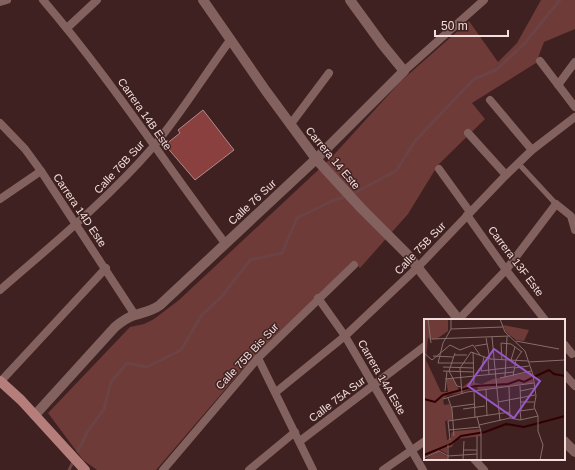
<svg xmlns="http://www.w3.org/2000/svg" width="575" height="470" viewBox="0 0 575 470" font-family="Arial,sans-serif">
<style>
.green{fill:#6e3b39}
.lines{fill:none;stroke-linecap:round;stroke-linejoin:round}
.stream{stroke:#6b4344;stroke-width:3}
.building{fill:#8a403f;stroke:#b08b89}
.pedestrian{stroke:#83615e;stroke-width:5.5}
.minor{stroke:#83615e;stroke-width:8}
.tertiary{stroke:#83615e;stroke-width:10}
.secondary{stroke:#b57e7b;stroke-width:10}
.labels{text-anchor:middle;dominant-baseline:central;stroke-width:3;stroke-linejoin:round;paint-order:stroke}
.street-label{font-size:11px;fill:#f2dedc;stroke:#3e2120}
.inset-river{fill:none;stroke:#310003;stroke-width:2}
.inset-road{fill:none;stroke:#866d6b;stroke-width:1}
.view{fill:#9958c6;fill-opacity:0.15;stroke:#9958c6;stroke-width:2}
.inset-edge{fill:none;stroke:#f2dedc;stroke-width:2}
</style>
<rect width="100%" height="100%" fill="#3e2120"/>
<!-- green -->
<polygon class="green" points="541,0 575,0 575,29 544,42 536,63 472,103 485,119 438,165 408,214 360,268 353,261 241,371 156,470 97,470 83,460 48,413 130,327 144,324 154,319 179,300 330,159 401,81 469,21 498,62 517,43"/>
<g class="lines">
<!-- stream -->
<g class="stream">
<polyline points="352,194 396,171 415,141 434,121 474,79 496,70 524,44 560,0"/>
<polyline points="78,451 88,431 104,409 111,382 127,363 147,367 181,350 201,316 222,296 250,260 282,253 297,218 332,201 347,196"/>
<polyline points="69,470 73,462"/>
</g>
</g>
<!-- building -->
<polygon class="building" points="203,110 234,150 195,180 165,145 180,133 178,130"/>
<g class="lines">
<!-- pedestrian -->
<polyline class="pedestrian" points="518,163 556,204"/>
<!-- minor -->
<g class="minor">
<path d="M 43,0 C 109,77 164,162 225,243"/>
<polyline points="0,2 7,0"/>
<polyline points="67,28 97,0"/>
<polyline points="540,61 575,107"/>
<polyline points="404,71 484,0"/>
<polyline points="558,85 575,62"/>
<polyline points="490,100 532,150"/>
<polyline points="0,123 25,149 41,171 135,315"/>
<polyline points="290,125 329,73"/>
<polyline points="468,133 506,175"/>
<polyline points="439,169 470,212"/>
<polyline points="0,199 41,171"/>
<polyline points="467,215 506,270 545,320"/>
<path d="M 0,290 C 53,244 107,200 153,147 C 181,114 205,74 231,39"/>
<polyline points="318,298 345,336 423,470"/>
<polyline points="458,320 506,270 556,204 571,216 575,230"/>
<polyline points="564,344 572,354"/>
<polyline points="258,358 313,470"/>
<polyline points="564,374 575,386"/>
<polyline points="1,381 106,268"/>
<polyline points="276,392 345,336 418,267 506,175 532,150 575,117"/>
<polyline points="300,441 425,346"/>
<polyline points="474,459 484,470"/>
<polyline points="163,470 258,358 354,265"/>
<polyline points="249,470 295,432"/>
<polyline points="383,470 425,441"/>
</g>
<!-- tertiary -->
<g class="tertiary">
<polyline points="203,0 266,91 316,159 361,208 407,254 459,320"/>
<path d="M 35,415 L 115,327 C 121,322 128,317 135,315 C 145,312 152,311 160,305 L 316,159 L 404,71 L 382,44 L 350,0"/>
<polyline points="564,441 575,452"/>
</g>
<!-- secondary -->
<polyline class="secondary" points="0,381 21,400 85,470"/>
</g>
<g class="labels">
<!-- street labels -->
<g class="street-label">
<text transform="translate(145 114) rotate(55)">Carrera 14B Este</text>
<text transform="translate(333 158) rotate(50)">Carrera 14 Este</text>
<text transform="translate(119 167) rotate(-47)">Calle 76B Sur</text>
<text transform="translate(252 202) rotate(-43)">Calle 76 Sur</text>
<text transform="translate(80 210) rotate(56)">Carrera 14D Este</text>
<text transform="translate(420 248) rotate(-46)">Calle 75B Sur</text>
<text transform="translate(516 261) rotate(53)">Carrera 13F Este</text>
<text transform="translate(247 356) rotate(-47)">Calle 75B Bis Sur</text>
<text transform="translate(382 377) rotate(60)">Carrera 14A Este</text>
<text transform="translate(337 399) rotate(-37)">Calle 75A Sur</text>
</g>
</g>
<!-- overview -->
<g transform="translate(424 319)">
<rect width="141" height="141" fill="#3e2120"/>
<path d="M 0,0 L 24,0 L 24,12 L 14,19 L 6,21 L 4,18 L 2,41 L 17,73 L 24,73 L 22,60 L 29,59 L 35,71 L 45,63 L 58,65 L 69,60 L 107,53 L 109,64 L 54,71 L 53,67 L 37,74 L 24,76 L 19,80 L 20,86 L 25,85 L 28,89 L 28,101 L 21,102 L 23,121 L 27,119 L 27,114 L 31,112 L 56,110 L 57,117 L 32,120 L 28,128 L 23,129 L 23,135 L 16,131 L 0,138 ZM 79,6 L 105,11 L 100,22 L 92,21 L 82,13 ZM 14,132 L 24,138 L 24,141 L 0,141 Z" fill="#6e3b39"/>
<path class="inset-river" d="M 110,58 L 125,51 L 130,55 L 141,57M 0,80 L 11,83 L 19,76 L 51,67 L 84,65 L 95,61 L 100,63 L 108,59M 0,136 L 27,125 L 37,117 L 61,113 L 82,105 L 100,108 L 141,97"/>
<path class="inset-road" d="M 4,0 L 7,24M 27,0 L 27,10 L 19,24 L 14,44 L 50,44M 76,0 L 81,13 L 101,32 L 109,56 L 112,77 L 110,88 L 114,97 L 114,112 L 119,126 L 116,141M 27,10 L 79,8M 68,18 L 76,102M 62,19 L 66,40M 8,20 L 86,17M 92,22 L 135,30M 49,26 L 56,36M 51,27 L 63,25M 49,33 L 50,64M 0,34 L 8,41 L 26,26 L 36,31 L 49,26M 31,34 L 25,52 L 33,67 L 38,68M 30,36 L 43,36M 9,37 L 29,38M 60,38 L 57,52 L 90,48M 64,39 L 65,56M 78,41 L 77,24 L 87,25 L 98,33M 87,41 L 91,28M 105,43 L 141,41M 19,48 L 50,49M 90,49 L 105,47M 19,52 L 50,53M 89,57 L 92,41 L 98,32M 81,58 L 83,18M 76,59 L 107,52M 21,60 L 90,53M 96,67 L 97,92M 85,68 L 86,99M 62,71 L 63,97M 21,72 L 23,52M 50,72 L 51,99M 96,72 L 111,69M 38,75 L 36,49 L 47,33 L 66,40 L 104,42M 24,79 L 28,90 L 30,117M 19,80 L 43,73 L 110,64M 74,83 L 111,76M 96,83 L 110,83M 28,88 L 50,85M 39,90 L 61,87M 53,98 L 57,113 L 57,141M 97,101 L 96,92 L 110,90M 55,106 L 86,99 L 96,101 L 114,97M 25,111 L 56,108M 53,117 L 53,141M 26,121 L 24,102 L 86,93M 40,131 L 53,131M 24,137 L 53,135M 0,139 L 15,132 L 24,137M 24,141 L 24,126M 39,141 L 40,122"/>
<path class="view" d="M 70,30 L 116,62 L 90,99 L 44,67 Z"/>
<rect width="141" height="141" class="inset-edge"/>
</g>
<!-- scale -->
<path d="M435 30v6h73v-6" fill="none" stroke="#f2dedc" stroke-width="2"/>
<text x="441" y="30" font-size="12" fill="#f2dedc" stroke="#3e2120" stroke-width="3" paint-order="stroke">50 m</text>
</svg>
